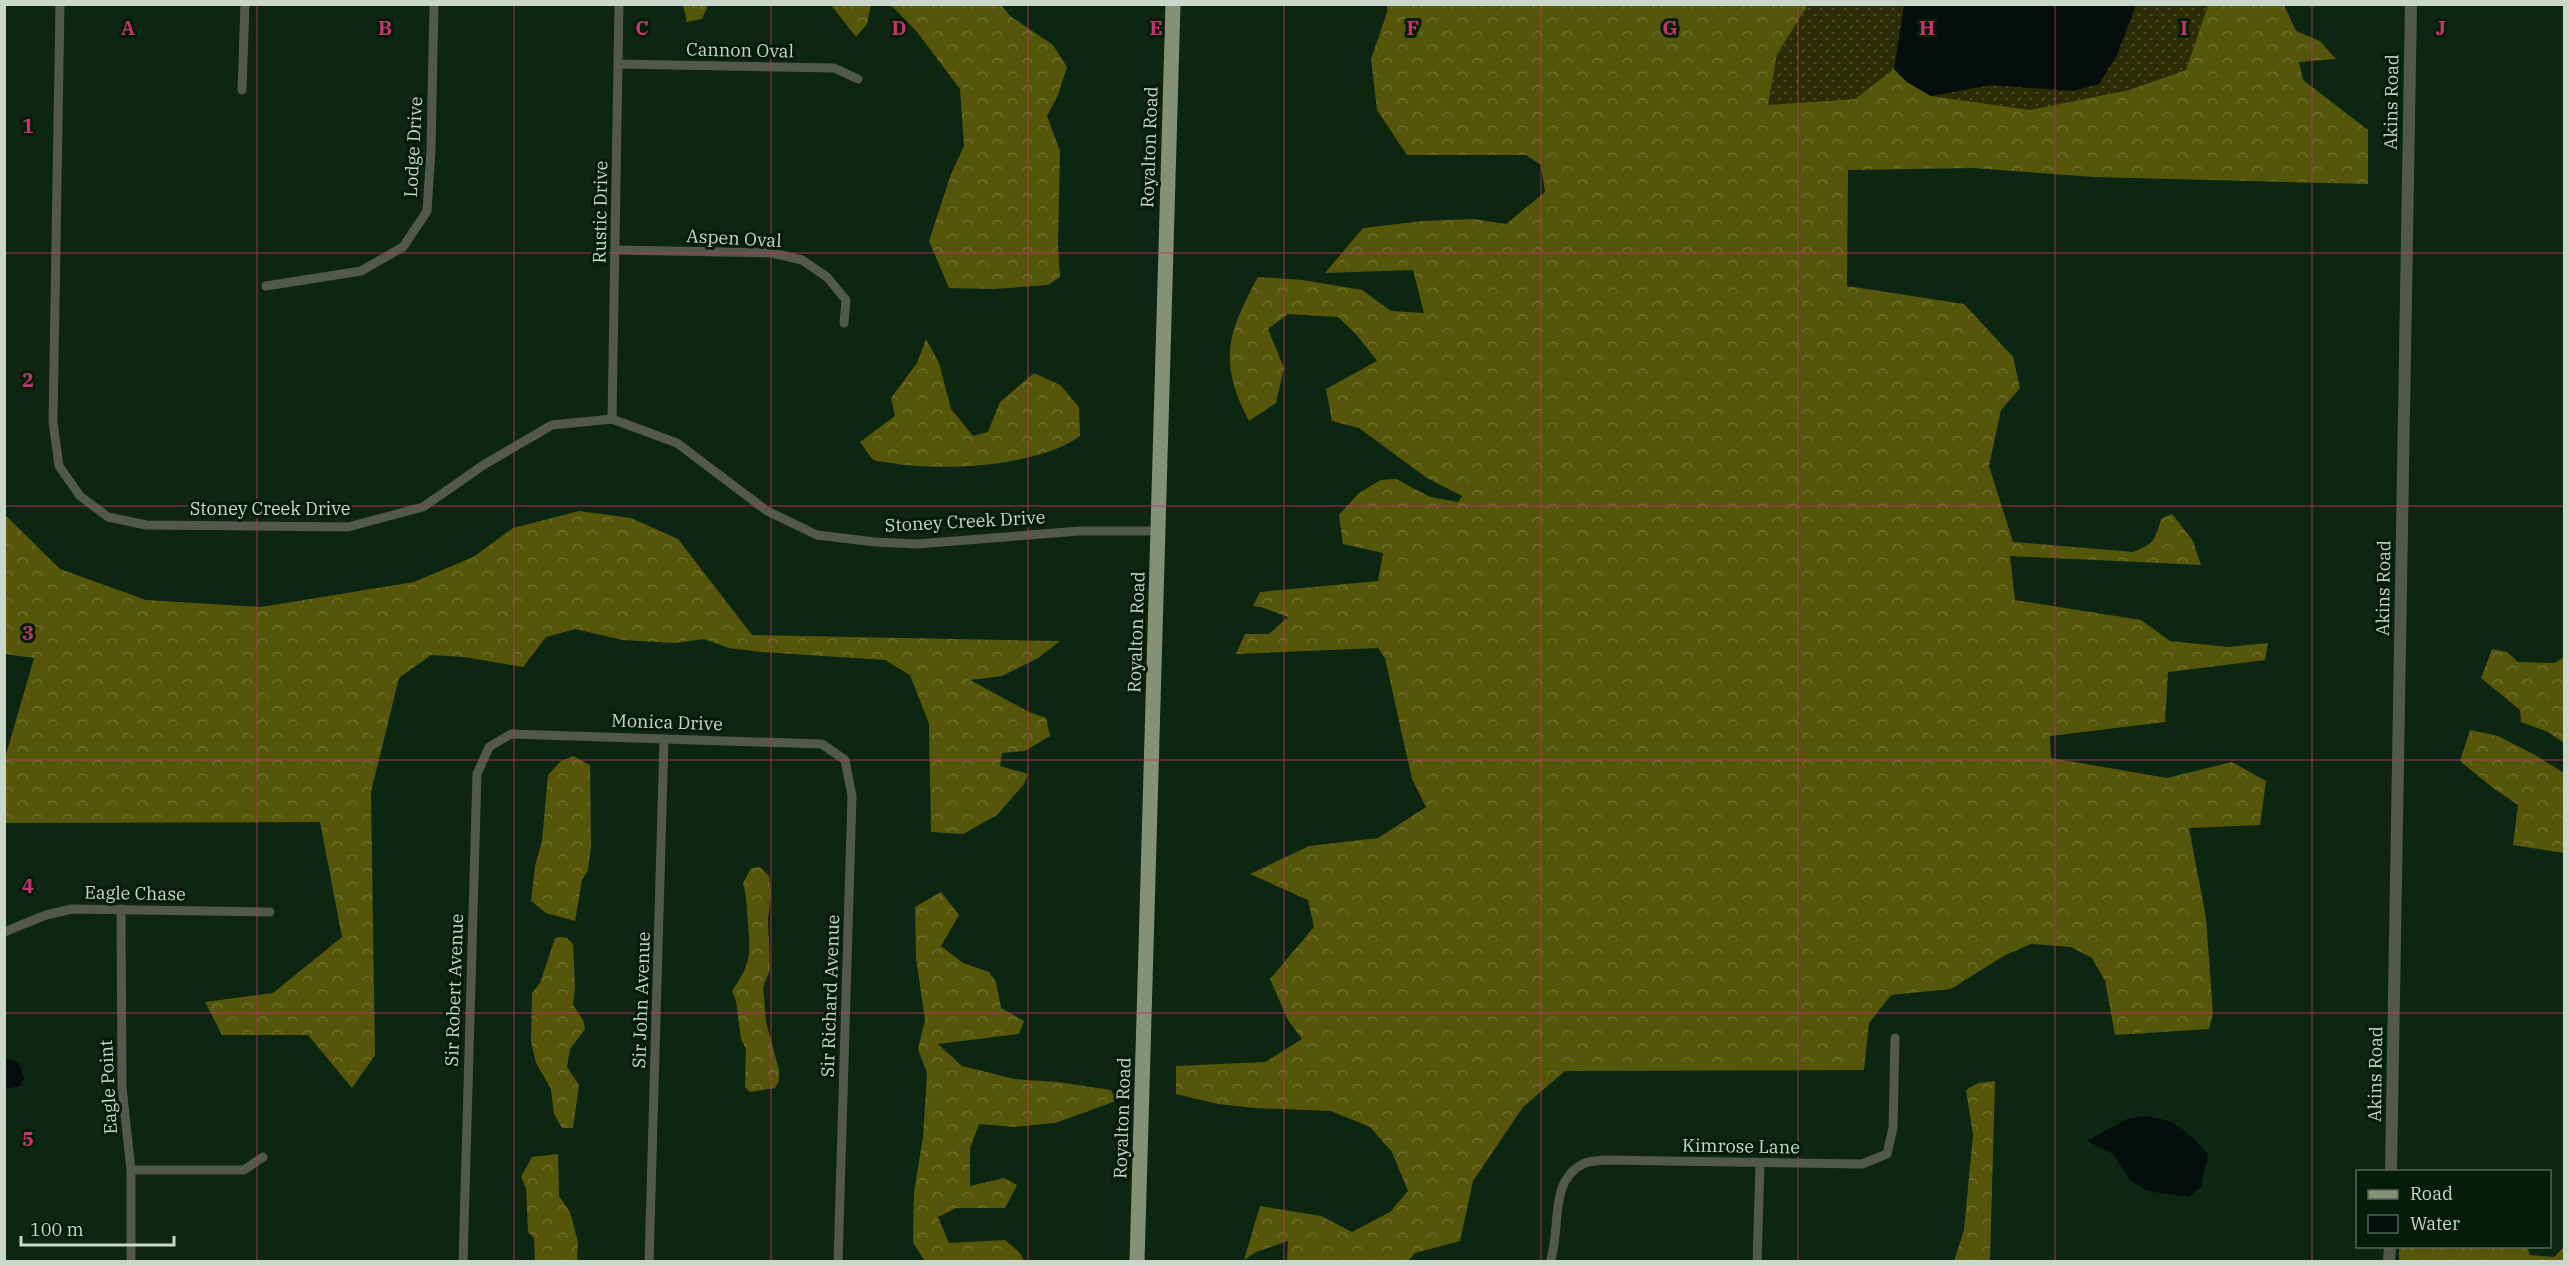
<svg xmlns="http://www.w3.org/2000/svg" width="2569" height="1266" viewBox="0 0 2569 1266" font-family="'IBM Plex Serif',serif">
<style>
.grass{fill:url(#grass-dots)}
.forest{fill:url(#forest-crowns)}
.water{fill:#040e0c}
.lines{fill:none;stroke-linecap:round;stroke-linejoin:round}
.minor{stroke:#52584b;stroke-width:9}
.tertiary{stroke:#52584b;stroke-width:12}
.primary{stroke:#849176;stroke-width:15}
.grid{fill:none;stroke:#c3356c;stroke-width:1.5;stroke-opacity:0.55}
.labels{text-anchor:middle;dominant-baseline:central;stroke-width:6;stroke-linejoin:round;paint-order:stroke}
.street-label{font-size:18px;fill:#c9d8ca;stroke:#041c08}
.grid-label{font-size:20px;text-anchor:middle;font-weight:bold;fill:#c3356c;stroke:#041c08;stroke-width:6;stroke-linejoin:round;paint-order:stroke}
</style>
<defs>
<pattern id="grass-dots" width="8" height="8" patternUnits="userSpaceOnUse" patternTransform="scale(1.5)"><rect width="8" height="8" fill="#2b2b04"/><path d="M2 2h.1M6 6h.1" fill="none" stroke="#484927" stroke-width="1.8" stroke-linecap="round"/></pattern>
<pattern id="forest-crowns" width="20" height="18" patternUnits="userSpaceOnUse" patternTransform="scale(1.5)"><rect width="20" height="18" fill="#56560b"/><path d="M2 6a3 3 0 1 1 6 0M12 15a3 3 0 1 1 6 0" fill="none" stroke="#6d6e2d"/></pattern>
</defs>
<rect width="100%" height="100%" fill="#0d2611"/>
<!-- grass -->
<polygon class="grass" points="1808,5 2208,5 2186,70 2129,90 2030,110 1931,96 1894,69 1855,99 1767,105 1777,54"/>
<!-- forest -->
<g class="forest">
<polygon points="683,5 683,4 708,5 702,19 687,22"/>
<polygon points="831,5 871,5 867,24 856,37"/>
<polygon points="884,5 1001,5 1010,16 1053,45 1067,67 1058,95 1047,116 1060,151 1058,244 1060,277 1048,285 994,289 949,288 929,241 951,174 964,146 960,89 917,32 893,7"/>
<path d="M 1387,5 L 1808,5 L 1777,54 L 1768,105 L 1855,99 L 1894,69 L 1907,82 L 1931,96 L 2030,110 L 2129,90 L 2186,70 L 2208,5 L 2284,5 L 2296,31 L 2320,41 L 2336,59 L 2299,62 L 2303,80 L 2368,130 L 2368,184 L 2094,177 L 1973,168 L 1848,170 L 1847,286 L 1964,304 L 2013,357 L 2020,388 L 2001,410 L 1989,466 L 2013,542 L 2133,552 C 2154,544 2155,541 2161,519 L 2172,514 L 2193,541 L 2201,565 L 2010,556 L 2015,600 L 2141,620 L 2170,641 L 2228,647 L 2268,643 L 2265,660 L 2168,672 L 2165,722 L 2050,736 L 2051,758 L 2167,778 L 2232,762 L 2266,781 L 2260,825 L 2189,828 L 2206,918 L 2213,1014 L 2209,1029 L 2115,1035 L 2105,981 L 2092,958 L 2071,947 L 2031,944 L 2005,955 L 1951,989 L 1891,995 L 1869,1023 L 1864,1070 L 1565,1071 L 1523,1107 L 1473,1181 L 1460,1241 L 1415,1253 L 1408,1261 L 1287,1261 L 1288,1241 L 1256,1252 L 1244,1260 L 1260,1206 L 1321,1216 L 1352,1232 L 1390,1212 L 1408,1191 L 1392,1152 L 1370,1127 L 1331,1111 L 1255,1108 L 1218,1104 L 1176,1094 L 1176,1066 L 1265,1062 L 1302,1039 L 1288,1020 L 1270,979 L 1314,927 L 1308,900 L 1250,874 L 1309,846 L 1378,838 L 1426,807 L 1412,779 L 1385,658 L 1378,648 L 1236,654 L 1245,634 L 1269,634 L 1288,617 L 1261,607 L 1253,606 L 1260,592 L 1378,581 L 1383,553 L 1343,544 L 1339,515 L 1359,493 L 1381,480 L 1396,479 L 1430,497 L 1458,502 L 1462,496 L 1427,478 L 1359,428 L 1332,421 L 1326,389 L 1377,361 L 1356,334 L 1338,317 L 1288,314 L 1268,329 L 1284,368 L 1276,403 L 1249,421 C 1218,362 1227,334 1258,277 L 1302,280 L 1362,290 L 1391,311 L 1424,313 L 1413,270 L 1325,273 L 1363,228 L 1423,221 L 1474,219 L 1506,224 L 1545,192 L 1541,165 L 1526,155 L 1407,155 L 1377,110 L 1371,59 L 1387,13 Z"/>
<path d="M 926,339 L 939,363 L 951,409 L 973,436 L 988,432 L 1000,402 L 1034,373 L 1060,385 L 1079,407 L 1080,436 C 1040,466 941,472 892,463 C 887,462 879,462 874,460 C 869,456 864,447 860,442 L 895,416 L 891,398 L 917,363 Z"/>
<polygon points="579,511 631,518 678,539 752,635 1060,641 1038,658 1002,676 970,680 1029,712 1046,718 1050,736 1025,751 1002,753 1000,766 1028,774 1024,784 997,815 963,834 931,832 929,724 910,675 885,660 761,652 729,648 704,639 675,643 623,640 575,629 546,637 523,667 464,657 431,655 399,678 371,792 375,1055 352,1088 308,1035 222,1035 205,1002 273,993 342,937 320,822 5,823 5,758 34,658 5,654 5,515 60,569 146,600 261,607 414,582 473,557 513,528"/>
<polygon points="2492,649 2507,652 2518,662 2555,663 2564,657 2564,743 2548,732 2521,722 2520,710 2481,678"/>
<polygon points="2470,730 2498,736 2535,755 2564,773 2564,853 2513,845 2518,805 2493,788 2460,761"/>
<polygon points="573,756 590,765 591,846 588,870 582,880 575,921 546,913 531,901 535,866 542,841 548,775 561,761"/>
<path d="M 760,867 L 769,876 L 771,894 L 768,918 L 770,970 L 763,987 L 766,1022 L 779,1070 L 779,1081 L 775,1088 L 750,1092 L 745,1087 L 746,1049 L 741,1039 L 736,1001 L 732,991 C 750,965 751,956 748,925 C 747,910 747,897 743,883 L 751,868 Z"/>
<polygon points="941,892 959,915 941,946 963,963 989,972 996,982 1001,1008 1024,1021 1019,1034 938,1044 962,1066 1014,1079 1058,1082 1111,1090 1116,1101 1055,1123 1014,1127 979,1124 970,1148 970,1186 1004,1178 1017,1185 1005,1208 956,1208 938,1217 949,1243 1005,1240 1020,1253 1024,1261 925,1261 913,1243 914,1192 923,1137 927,1073 918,1049 925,1020 916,958 915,907"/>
<polygon points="562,937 567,938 573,944 575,987 573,1005 583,1020 585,1029 570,1049 567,1067 579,1085 573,1128 562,1128 554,1114 551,1089 536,1063 531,1041 532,993 540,983 555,938"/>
<polygon points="1995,1081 1990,1261 1954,1261 1964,1230 1973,1135 1966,1090 1978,1083"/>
<polygon points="558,1154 559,1196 570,1212 578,1242 577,1260 535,1261 534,1238 528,1232 526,1188 521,1177 532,1157"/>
<polygon points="2399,1247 2527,1247 2530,1255 2554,1257 2564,1247 2564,1261 2399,1261"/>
</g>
<!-- water -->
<g class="water">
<polygon points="1904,5 1904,4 2136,5 2117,55 2099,84 2073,91 1991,85 1931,96 1907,82 1894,69"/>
<polygon points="5,1058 19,1062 24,1079 20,1086 5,1089"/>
<path d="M 2142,1116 C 2176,1119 2186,1130 2208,1154 L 2201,1187 L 2189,1197 L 2147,1191 L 2130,1180 L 2113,1154 L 2087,1141 L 2127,1119 Z"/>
</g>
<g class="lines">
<!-- minor -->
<g class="minor">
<polyline points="60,4 53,422 59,466 80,496 108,517 146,525 348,527 423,507 485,464 552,425 612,419 677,443 767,511 817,535 875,542 917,544 1080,531 1158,531"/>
<polyline points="619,64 834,68 858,79"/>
<polyline points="242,90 245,4"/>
<polyline points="616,250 772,253 802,260 827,277 846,300 844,323"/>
<polyline points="266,286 361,271 403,247 427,211 431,150 434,4"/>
<polyline points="612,419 619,4"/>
<polyline points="121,909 122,1087 131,1170 131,1262"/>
<polyline points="4,932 46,915 72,909 270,912"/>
<polyline points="131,1170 244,1170 263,1157"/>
<polyline points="463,1262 477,774 489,747 511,734 822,744 845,760 852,796 838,1262"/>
<polyline points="649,1262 664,739"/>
<path d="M 1550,1262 C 1562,1230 1547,1180 1585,1163 C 1590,1161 1598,1161 1604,1160 L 1862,1164 L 1887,1154 L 1893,1128 L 1895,1038"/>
<polyline points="1757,1262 1760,1164"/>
</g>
<!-- tertiary -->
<g class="tertiary">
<polyline points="2391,1172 2411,4"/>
<polyline points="2389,1262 2390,1246"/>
</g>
<!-- primary -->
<polyline class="primary" points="1137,1262 1173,4"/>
</g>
<!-- grid -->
<path class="grid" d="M 257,4 L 257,1262M 514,4 L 514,1262M 771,4 L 771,1262M 1028,4 L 1028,1262M 1284,4 L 1284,1262M 1541,4 L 1541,1262M 1798,4 L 1798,1262M 2055,4 L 2055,1262M 2312,4 L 2312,1262M 4,253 L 2564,253M 4,506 L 2564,506M 4,760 L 2564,760M 4,1013 L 2564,1013"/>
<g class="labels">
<!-- street labels -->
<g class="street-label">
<text transform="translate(740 50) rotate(1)">Cannon Oval</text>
<text transform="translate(2391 102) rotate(-89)">Akins Road</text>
<text transform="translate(413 147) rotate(-87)">Lodge Drive</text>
<text transform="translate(1149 147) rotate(-88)">Royalton Road</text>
<text transform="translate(600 212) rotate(-89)">Rustic Drive</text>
<text transform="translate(734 238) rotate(3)">Aspen Oval</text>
<text x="270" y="508">Stoney Creek Drive</text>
<text transform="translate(965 521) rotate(-3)">Stoney Creek Drive</text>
<text transform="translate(2383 588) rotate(-89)">Akins Road</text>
<text transform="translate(1136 632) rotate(-88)">Royalton Road</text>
<text transform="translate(667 722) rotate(2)">Monica Drive</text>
<text transform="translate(135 893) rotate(1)">Eagle Chase</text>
<text transform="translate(454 990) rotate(-88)">Sir Robert Avenue</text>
<text transform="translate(830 996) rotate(-88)">Sir Richard Avenue</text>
<text transform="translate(641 1000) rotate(-88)">Sir John Avenue</text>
<text transform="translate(2375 1074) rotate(-89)">Akins Road</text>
<text transform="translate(108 1087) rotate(-93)">Eagle Point</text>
<text transform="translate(1122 1118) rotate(-88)">Royalton Road</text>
<text transform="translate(1741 1146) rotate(1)">Kimrose Lane</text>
</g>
</g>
<g class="grid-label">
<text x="128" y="35">A</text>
<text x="385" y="35">B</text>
<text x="642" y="35">C</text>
<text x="899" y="35">D</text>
<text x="1156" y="35">E</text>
<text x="1413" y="35">F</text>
<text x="1670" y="35">G</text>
<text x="1927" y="35">H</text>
<text x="2184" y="35">I</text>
<text x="2441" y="35">J</text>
<text x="28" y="133">1</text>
<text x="28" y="387">2</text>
<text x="28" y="640">3</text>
<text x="28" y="893">4</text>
<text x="28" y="1146">5</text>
</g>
<!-- border -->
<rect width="2569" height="1266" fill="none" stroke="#c9d8ca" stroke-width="12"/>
<!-- legend -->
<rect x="2356" y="1170" width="195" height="78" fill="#041c08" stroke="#536756" stroke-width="1.5"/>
<rect x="2368" y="1190" width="30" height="9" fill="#849176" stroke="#536756" stroke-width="1.5"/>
<text x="2410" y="1200" font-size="18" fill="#c9d8ca">Road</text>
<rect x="2368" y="1215" width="30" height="18" fill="#040e0c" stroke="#536756" stroke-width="1.5"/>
<text x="2410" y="1230" font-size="18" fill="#c9d8ca">Water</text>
<!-- scale -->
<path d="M21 1236v9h153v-9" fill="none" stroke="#c9d8ca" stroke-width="3"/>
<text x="30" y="1236" font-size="18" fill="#c9d8ca" stroke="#041c08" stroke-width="4.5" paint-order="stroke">100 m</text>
</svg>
